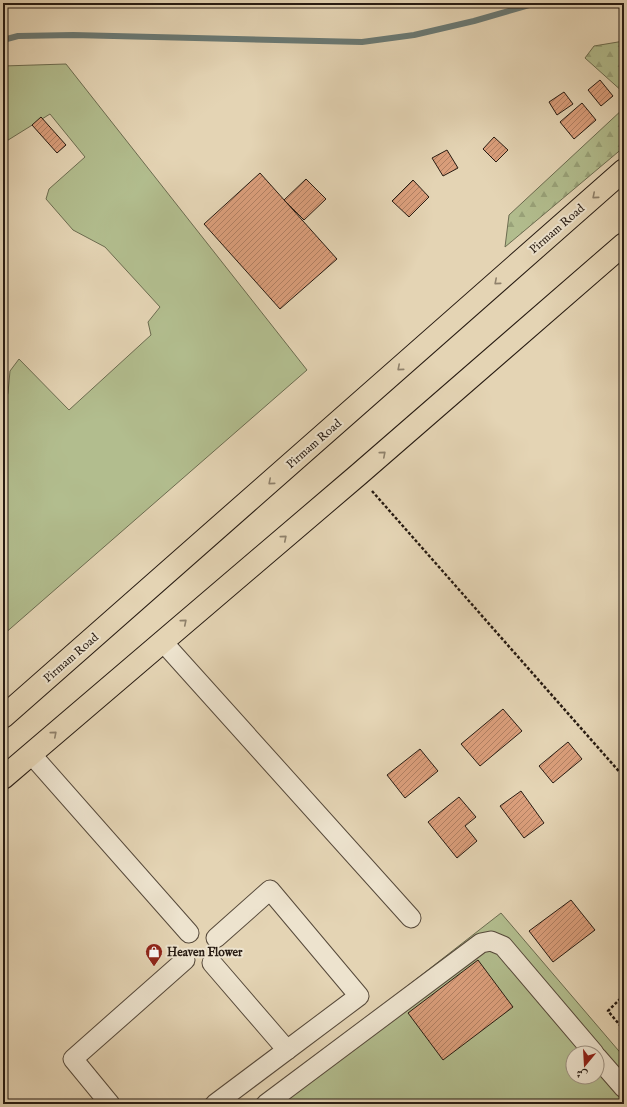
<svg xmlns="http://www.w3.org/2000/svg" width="627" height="1107" viewBox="0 0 627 1107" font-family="'IM FELL English',Amiri,serif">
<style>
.green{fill:#b2bd8e;stroke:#6c6c50;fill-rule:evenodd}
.forest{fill:url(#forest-firs);stroke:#6c6c50}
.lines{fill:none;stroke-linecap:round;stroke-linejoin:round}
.stream{stroke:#6a7974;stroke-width:6}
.building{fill:url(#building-hatch);stroke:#271b12}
.minor-casing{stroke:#56493a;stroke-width:21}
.highway-casing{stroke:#271b12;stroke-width:24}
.path{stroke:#271b12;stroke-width:2.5;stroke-dasharray:3 2;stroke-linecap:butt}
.minor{stroke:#ede3ce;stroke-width:19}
.highway{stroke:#e4d4b4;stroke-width:22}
.oneway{stroke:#8f816b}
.labels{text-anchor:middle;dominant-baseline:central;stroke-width:4;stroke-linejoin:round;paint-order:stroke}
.street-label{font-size:12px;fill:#271b12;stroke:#ede3ce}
.poi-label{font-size:12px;font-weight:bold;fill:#271b12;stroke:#ede3ce;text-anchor:start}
</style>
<defs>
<pattern id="forest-firs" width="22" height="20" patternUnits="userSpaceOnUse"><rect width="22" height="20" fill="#b2bd8e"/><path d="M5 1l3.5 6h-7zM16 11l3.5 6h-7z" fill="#99a279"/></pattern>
<pattern id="building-hatch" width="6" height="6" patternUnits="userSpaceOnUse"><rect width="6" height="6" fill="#da9e7b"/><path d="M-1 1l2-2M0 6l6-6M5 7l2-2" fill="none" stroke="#b18063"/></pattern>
</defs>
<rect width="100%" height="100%" fill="#e4d4b4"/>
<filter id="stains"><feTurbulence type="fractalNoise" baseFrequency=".005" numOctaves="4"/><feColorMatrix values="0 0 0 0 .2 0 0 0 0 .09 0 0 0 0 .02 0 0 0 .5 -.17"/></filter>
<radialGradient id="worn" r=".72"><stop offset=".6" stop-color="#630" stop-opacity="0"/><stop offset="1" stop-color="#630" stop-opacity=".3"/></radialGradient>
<!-- green -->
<g class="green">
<polygon points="66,64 307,370 3,635 3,410 8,393 10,371 19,359 69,410 151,335 148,322 160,307 105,247 73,230 46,199 49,189 85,157 50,114 5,142 3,141 3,66"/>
<path d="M 501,913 L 624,1057 L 624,1104 L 256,1104 ZM 573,1053 L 597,1053 L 597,1077 L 573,1077 Z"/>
</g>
<!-- forest -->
<g class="forest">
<polygon points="624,41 624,93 585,58 594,46"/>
<polygon points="624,108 624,147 505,247 509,215"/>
</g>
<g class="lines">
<!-- stream -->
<polyline class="stream" points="3,40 18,36 73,35 362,42 414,35 474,21 536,3"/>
</g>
<!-- building -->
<g class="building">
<polygon points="600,80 613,96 601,106 588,90"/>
<polygon points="564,92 573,104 557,115 549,102"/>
<polygon points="582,103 596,120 574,139 560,122"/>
<polygon points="41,117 66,145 57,153 32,125"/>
<polygon points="494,137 508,150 496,162 483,149"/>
<polygon points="447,150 458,168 443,176 432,158"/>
<polygon points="260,173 337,259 280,309 204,224"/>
<polygon points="306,179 326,199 304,220 284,200"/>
<polygon points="413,180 429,197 409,217 392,201"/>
<polygon points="503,709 522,731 480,766 461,744"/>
<polygon points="568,742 582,759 553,783 539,766"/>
<polygon points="420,749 438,771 405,798 387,775"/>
<polygon points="521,791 544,823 524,838 500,806"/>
<polygon points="459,797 476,817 465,826 477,841 457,858 428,822"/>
<polygon points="571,900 595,930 553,962 529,931"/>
<polygon points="478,960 513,1007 443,1060 408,1013"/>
</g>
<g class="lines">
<defs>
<g id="minor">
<polyline points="162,641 411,918"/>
<polyline points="31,754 189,933"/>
<polyline points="216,938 270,890 359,996 287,1050"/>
<polyline points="212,963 287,1050 215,1104"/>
<polyline points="597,1057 624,1088"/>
<polyline points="110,1104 73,1059 185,960"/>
<polyline points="266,1104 481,943 491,941 503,946 594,1053"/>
</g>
<g id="highway">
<polyline points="3,717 624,170"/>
<polyline points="3,778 358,475 624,244"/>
</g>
</defs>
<!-- minor casing -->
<use href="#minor" class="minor-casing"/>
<!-- highway casing -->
<use href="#highway" class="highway-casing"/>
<!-- path -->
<g class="path">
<polyline points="372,491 624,777"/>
<polyline points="624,995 608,1011 624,1030"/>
</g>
<!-- minor -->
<use href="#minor" class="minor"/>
<!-- highway -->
<use href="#highway" class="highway"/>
</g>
<!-- one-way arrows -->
<defs><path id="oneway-chevron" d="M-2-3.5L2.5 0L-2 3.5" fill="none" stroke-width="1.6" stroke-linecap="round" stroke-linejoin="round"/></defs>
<g class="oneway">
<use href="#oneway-chevron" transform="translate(595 196) rotate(139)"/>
<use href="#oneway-chevron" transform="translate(497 282) rotate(139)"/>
<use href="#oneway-chevron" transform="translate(400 368) rotate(139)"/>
<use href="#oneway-chevron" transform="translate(383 454) rotate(-41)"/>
<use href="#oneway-chevron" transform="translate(271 482) rotate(139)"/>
<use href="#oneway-chevron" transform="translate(284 538) rotate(-40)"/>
<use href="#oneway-chevron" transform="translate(184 622) rotate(-40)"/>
<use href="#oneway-chevron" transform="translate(54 734) rotate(-41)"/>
</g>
<!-- icons -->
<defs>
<symbol id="shop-pin" viewBox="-11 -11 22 30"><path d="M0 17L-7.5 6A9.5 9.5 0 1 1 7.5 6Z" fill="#8f2418" stroke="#ede3ce"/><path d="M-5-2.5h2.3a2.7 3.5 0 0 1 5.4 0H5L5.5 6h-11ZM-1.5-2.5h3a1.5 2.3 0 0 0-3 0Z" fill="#fff"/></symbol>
</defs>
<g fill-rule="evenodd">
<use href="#shop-pin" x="144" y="942" width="20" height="27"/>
</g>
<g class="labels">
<!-- street labels -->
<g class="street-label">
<text transform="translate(557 229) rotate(-41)">Pirmam Road</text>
<text transform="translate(314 444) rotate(-41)">Pirmam Road</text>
<text transform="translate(71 658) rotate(-41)">Pirmam Road</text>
</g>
<!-- poi labels -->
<g class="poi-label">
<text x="167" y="952">Heaven Flower</text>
</g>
</g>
<!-- margin -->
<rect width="627" height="1107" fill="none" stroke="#e4d4b4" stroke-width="16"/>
<rect x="4" y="4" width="619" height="1099" fill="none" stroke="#271b12" stroke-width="2"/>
<rect x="8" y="8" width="611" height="1091" fill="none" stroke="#271b12"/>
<!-- north arrow -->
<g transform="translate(585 1065) rotate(198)"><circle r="19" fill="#ede3ce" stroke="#9e9383"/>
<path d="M0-3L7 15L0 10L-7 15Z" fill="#8f2418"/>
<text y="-6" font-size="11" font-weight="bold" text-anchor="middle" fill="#271b12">ش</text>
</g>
<rect width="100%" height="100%" filter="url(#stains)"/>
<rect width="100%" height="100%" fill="url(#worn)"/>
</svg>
